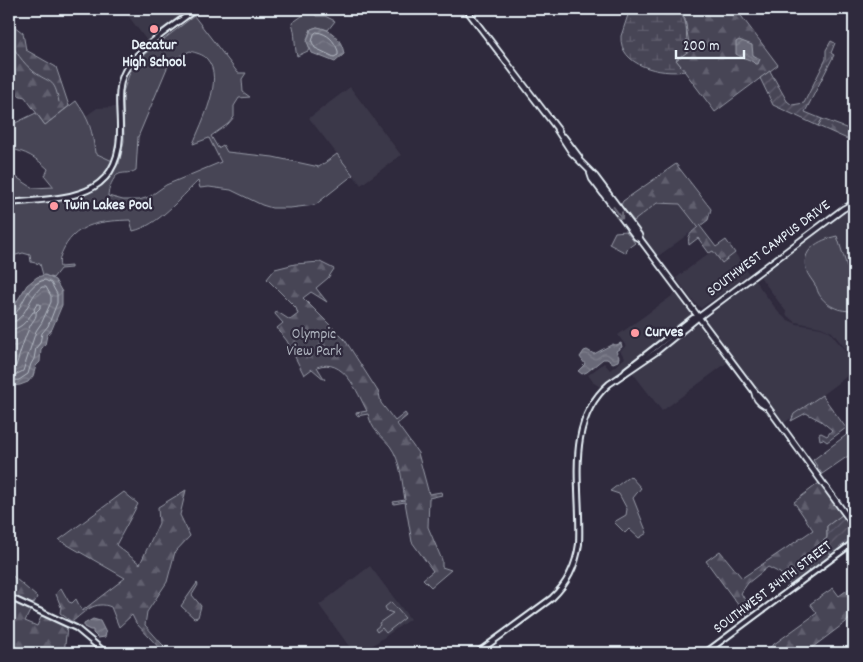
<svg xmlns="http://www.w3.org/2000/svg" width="863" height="662" viewBox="0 0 863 662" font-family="Dekko,sans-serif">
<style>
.built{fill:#3b3749}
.green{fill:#464455;stroke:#979aa6;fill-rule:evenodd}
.forest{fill:url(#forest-firs);stroke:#979aa6}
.wetland{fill:url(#wetland-marsh);stroke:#979aa6}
.garden{fill:url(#garden-furrows);stroke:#979aa6}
.water{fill:url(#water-waves);stroke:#9c9fab}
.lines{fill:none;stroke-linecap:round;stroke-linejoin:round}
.shore{stroke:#b5bbc5;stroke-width:1}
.stream{stroke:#9c9fab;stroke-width:1}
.secondary-casing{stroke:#e8f1f8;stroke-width:8}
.primary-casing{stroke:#e8f1f8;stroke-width:8}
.secondary{stroke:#2f2a3d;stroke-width:4}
.primary{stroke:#2f2a3d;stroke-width:4.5}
.oneway{stroke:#70707e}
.poi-dot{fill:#ff9aa2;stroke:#2f2a3d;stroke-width:2}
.labels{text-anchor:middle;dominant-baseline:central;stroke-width:4.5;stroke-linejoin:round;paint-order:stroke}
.poi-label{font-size:15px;font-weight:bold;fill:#e8f1f8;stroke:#2f2a3d;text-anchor:start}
.street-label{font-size:15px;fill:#e8f1f8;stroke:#2f2a3d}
.park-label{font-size:15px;fill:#afb4bf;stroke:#2f2a3d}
</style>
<defs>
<pattern id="forest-firs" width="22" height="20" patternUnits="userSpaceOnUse" patternTransform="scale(1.25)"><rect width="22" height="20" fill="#464455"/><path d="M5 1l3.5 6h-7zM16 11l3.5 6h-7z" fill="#615f6e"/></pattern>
<pattern id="wetland-marsh" width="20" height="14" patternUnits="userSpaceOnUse" patternTransform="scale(1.25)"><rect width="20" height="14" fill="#464455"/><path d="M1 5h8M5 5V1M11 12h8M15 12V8" fill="none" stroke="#615f6e"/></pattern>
<pattern id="garden-furrows" width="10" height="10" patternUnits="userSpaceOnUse" patternTransform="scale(1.25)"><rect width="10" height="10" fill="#464455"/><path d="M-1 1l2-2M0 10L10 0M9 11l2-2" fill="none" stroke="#615f6e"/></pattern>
<pattern id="water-waves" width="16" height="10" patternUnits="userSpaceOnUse" patternTransform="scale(1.25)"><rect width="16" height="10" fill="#696978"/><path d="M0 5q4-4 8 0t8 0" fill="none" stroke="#7e7f8c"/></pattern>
</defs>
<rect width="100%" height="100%" fill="#2f2a3d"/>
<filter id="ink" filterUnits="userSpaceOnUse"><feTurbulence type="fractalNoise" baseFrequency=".02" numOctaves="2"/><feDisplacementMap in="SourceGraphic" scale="10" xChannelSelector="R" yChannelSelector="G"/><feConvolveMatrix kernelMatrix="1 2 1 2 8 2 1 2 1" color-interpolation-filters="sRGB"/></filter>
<g filter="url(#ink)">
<!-- built -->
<g class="built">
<polygon points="123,9 196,9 150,45"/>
<polygon points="350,87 401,155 361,185 309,118"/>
<polygon points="115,107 116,144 111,161 95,153 92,129 86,116 97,108"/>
<polygon points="657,203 680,204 698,227 657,257 631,222"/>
<polygon points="854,203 854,359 832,332 821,327 796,322 786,315 787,313 761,278 762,274 784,259 782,256"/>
<polygon points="713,250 722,263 735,253 749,274 701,308 692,300 676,278"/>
<polygon points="753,281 756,282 779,313 786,319 797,324 821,328 829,331 854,362 854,371 783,424 706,320 707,317"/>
<polygon points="676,293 691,313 691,316 600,387 594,383 588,375 604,363 610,370 625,358 620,351 626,346 618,335"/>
<polygon points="698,324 728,362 662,411 632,372 642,367 655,355"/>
<polygon points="370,566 410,619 362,653 354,653 319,605"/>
</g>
<!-- green -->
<g class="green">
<path d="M 312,9 L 316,16 L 325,16 L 335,21 L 328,30 L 317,27 L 311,29 L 307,39 L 310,50 L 297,56 C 294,45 296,34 292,23 Z"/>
<path d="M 194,16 L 238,73 L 246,73 L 242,79 L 243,92 L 250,97 L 239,98 L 234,106 L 234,117 L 228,124 L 211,136 L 218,148 L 223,145 L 227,152 L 273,157 L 319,167 L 337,154 L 353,175 L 315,205 L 290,208 L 272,208 L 262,205 L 231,190 L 209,187 L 200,188 L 198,181 C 179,199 159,225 133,231 L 130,220 C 104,221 78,222 64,248 C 61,254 58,260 60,267 L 71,266 L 71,268 L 60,269 L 53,278 L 43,275 L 40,264 L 31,262 L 30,255 L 23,253 L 9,257 L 9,177 L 16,177 L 33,188 L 54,187 L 45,176 L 48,169 C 36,158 26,151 9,149 L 9,126 L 36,113 L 45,125 L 76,101 C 90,121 92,129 95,153 L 119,164 L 124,141 L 123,92 L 130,72 L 142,56 ZM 190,51 C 196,53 203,54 207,59 C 225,79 201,123 193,144 L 209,138 L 221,162 L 166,185 L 149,197 L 139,200 L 123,200 L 108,196 C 108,190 113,176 119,174 C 125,172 130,174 136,170 L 138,137 L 167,68 L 178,57 Z"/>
<polygon points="626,231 635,243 627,249 626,253 609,244 615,232"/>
<path d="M 837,236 L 854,288 L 854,310 C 840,313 824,305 818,292 C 817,290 817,287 815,285 C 813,281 809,277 807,272 C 799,250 819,240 837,236 Z"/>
<polygon points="853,430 854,452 822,474 813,460"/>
<polygon points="630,476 641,488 633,498 647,533 639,538 629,529 625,533 614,522 626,515 627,509 619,494 610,491"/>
<polygon points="391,602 405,618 386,633 382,628 377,632 375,629 380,625 379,623 393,613 387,611 385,607"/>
</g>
<!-- forest -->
<g class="forest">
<polygon points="675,9 736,9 778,65 715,112 676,60 690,50 685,19"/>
<polygon points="9,22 23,33 26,50 56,67 69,106 45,125 25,97 9,93"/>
<polygon points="822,119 854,131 854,142 818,126"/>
<path d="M 676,164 L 711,209 L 708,220 L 700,226 L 716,247 L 726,240 L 735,253 L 722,263 L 713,251 L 709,253 L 698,238 L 689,245 C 687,235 691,233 698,227 L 680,204 L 657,203 L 634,221 L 621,205 L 623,201 Z"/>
<path d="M 320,262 L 334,269 L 328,278 L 316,288 L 327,302 L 311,292 L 303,298 L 345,340 L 379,393 L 381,403 L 395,421 L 405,413 L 407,416 L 397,424 L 418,453 L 429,494 L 441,492 L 442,495 L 429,498 L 428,527 L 442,560 L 442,567 L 451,570 L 431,587 L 423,579 L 433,571 L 412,542 L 405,502 L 394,504 L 393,502 L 405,500 C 402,482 401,461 390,446 C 379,433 373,432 368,414 L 357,416 L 356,413 L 367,411 C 357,392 344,357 317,367 L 325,380 L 312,369 L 304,375 L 287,341 L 277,328 L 283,323 L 275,314 L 276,311 L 290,320 L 298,314 L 296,308 L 267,279 L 275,269 L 295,264 Z"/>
<polygon points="822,395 846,428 827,442 823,439 820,440 819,434 821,433 827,436 832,430 821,421 806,413 791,421 794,414"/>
<polygon points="819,483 842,515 827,526 827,538 822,542 832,556 791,586 780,573 768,567 748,583 741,593 753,614 747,617 706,561 720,551 742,578 813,530 794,502"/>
<path d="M 186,490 L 180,515 L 190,536 L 175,552 L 167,582 L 147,612 L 145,625 L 170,653 L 164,653 L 136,623 L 132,615 L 119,627 L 111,607 C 95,600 84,612 72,622 L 60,613 L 61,607 L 56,594 L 61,588 L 69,602 L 72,603 L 76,599 L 82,611 L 125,578 L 59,540 L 124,492 L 138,504 L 116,545 L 140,564 L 159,523 L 158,507 Z"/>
<polygon points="9,573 37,597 25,621 37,626 42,615 67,627 64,653 9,653"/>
<polygon points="197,583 198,585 192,595 201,606 198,617 194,618 181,606"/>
<polygon points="854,585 854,616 805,653 775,653 770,647 817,613 810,604 833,588 839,596"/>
</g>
<!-- wetland -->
<path class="wetland" d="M 630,9 L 675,9 C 693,22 682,34 690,50 L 676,60 L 685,71 C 661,75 619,66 621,36 Z"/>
<!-- garden -->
<g class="garden">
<polygon points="831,41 835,43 831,53 834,55 805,112 822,119 818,126 773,105 760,78 770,71 787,101 792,105 804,103 826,59 826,50"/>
<polygon points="842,515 854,531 854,538 832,556 822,542 827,538 827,526"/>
</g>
<!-- water -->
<g class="water">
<path d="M 317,27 C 331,29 342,39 344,54 L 335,62 L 312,53 L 307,42 L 311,29 Z"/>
<path d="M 739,40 L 752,45 L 753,55 L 760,59 L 758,64 L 755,64 C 750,58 743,59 736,54 L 736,42 Z"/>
<polygon points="45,275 55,280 62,292 62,305 52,329 47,335 45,345 41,349 40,362 36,366 33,376 28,382 20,385 12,386 9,385 9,314 27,285 37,277"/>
<polygon points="621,343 622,347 616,351 619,357 618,361 613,363 607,359 603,359 587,372 582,374 578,371 585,364 580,357 584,351 587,350 594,354 613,344 616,345"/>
<polygon points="93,619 100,621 106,633 105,637 98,638 93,633 93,630 90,630 84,627 84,624"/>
</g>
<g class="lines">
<!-- shore -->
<g class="shore">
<path d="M 317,32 C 328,34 334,40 338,51 L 338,55 L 334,57 L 315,48 L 312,42 L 314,34 Z"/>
<path d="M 9,316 L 15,314 C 25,302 27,284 45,280 L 51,283 L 57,294 L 57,303 L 48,326 L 42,333 L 40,343 L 36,348 L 34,359 L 31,364 L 28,374 L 19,380 L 9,381"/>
<path d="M 9,323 C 27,321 28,296 42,287 L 46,287 L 51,296 L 51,302 L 42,322 L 36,331 L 23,371 L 15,375 L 9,374"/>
<path d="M 9,330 C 21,329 26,322 33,312 L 35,312 L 34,309 L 37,304 L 40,304 L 40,308 L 36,312 C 37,318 33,320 30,326 C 24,339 20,353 16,366 L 9,367"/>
</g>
<!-- stream -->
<path class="stream" d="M 9,40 C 15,51 23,63 33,71 C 50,85 54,76 59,102"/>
<defs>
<g id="secondary">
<path d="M 9,203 C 64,197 122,202 120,127 C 120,109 116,88 125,71 C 137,49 176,24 196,9"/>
<polyline points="625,373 626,370 693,318 699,317"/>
<polyline points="9,597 76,628 106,653"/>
<path d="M 477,653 L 552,598 C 568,583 576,565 579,544 C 582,490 563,424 609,384 L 656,352 L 699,317"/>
<polyline points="705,653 854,542"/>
</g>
<g id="primary">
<polyline points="466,9 559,131"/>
<polyline points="557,130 572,153 595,176 639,235 640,239 636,237 592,179 590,173"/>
<polyline points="564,137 579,157"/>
<polyline points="640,239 754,391"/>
<polyline points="699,317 843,209 854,203"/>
<path d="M 765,406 C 759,403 755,398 754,391 L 764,402 L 854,526"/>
</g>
</defs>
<!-- secondary casing -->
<use href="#secondary" class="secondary-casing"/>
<!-- primary casing -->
<use href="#primary" class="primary-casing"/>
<!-- secondary -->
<use href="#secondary" class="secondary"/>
<!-- primary -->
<use href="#primary" class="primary"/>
</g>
<!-- one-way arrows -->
<defs><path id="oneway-shaft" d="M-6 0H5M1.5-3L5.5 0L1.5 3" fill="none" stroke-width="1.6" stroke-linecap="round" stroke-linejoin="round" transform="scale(1.25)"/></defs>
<use class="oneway" href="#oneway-shaft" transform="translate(618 213) rotate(53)"/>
</g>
<!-- markers -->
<g class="poi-dot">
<circle cx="154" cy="29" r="5"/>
<circle cx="54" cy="206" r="5"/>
<circle cx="635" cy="333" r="5"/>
</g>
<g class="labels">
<!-- poi labels -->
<g class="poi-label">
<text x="154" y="46" text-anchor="middle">Decatur<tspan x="154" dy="17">High School</tspan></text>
<text x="64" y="206">Twin Lakes Pool</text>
<text x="645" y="333">Curves</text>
</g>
<!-- street labels -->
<g class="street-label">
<text transform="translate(769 249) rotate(-37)">SOUTHWEST CAMPUS DRIVE</text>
<text transform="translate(773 588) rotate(-37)">SOUTHWEST 344TH STREET</text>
</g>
<!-- park labels -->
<g class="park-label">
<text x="314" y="335">Olympic<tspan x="314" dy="17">View Park</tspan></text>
</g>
</g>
<!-- margin -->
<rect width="863" height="662" fill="none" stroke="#2f2a3d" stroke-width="30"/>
<rect x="15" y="15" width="833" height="632" fill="none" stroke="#e8f1f8" stroke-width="2" filter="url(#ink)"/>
<!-- scale -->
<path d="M676 50v8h68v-8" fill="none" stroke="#e8f1f8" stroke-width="2.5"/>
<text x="683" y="50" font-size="15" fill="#e8f1f8" stroke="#2f2a3d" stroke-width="4" paint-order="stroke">200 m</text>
</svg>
